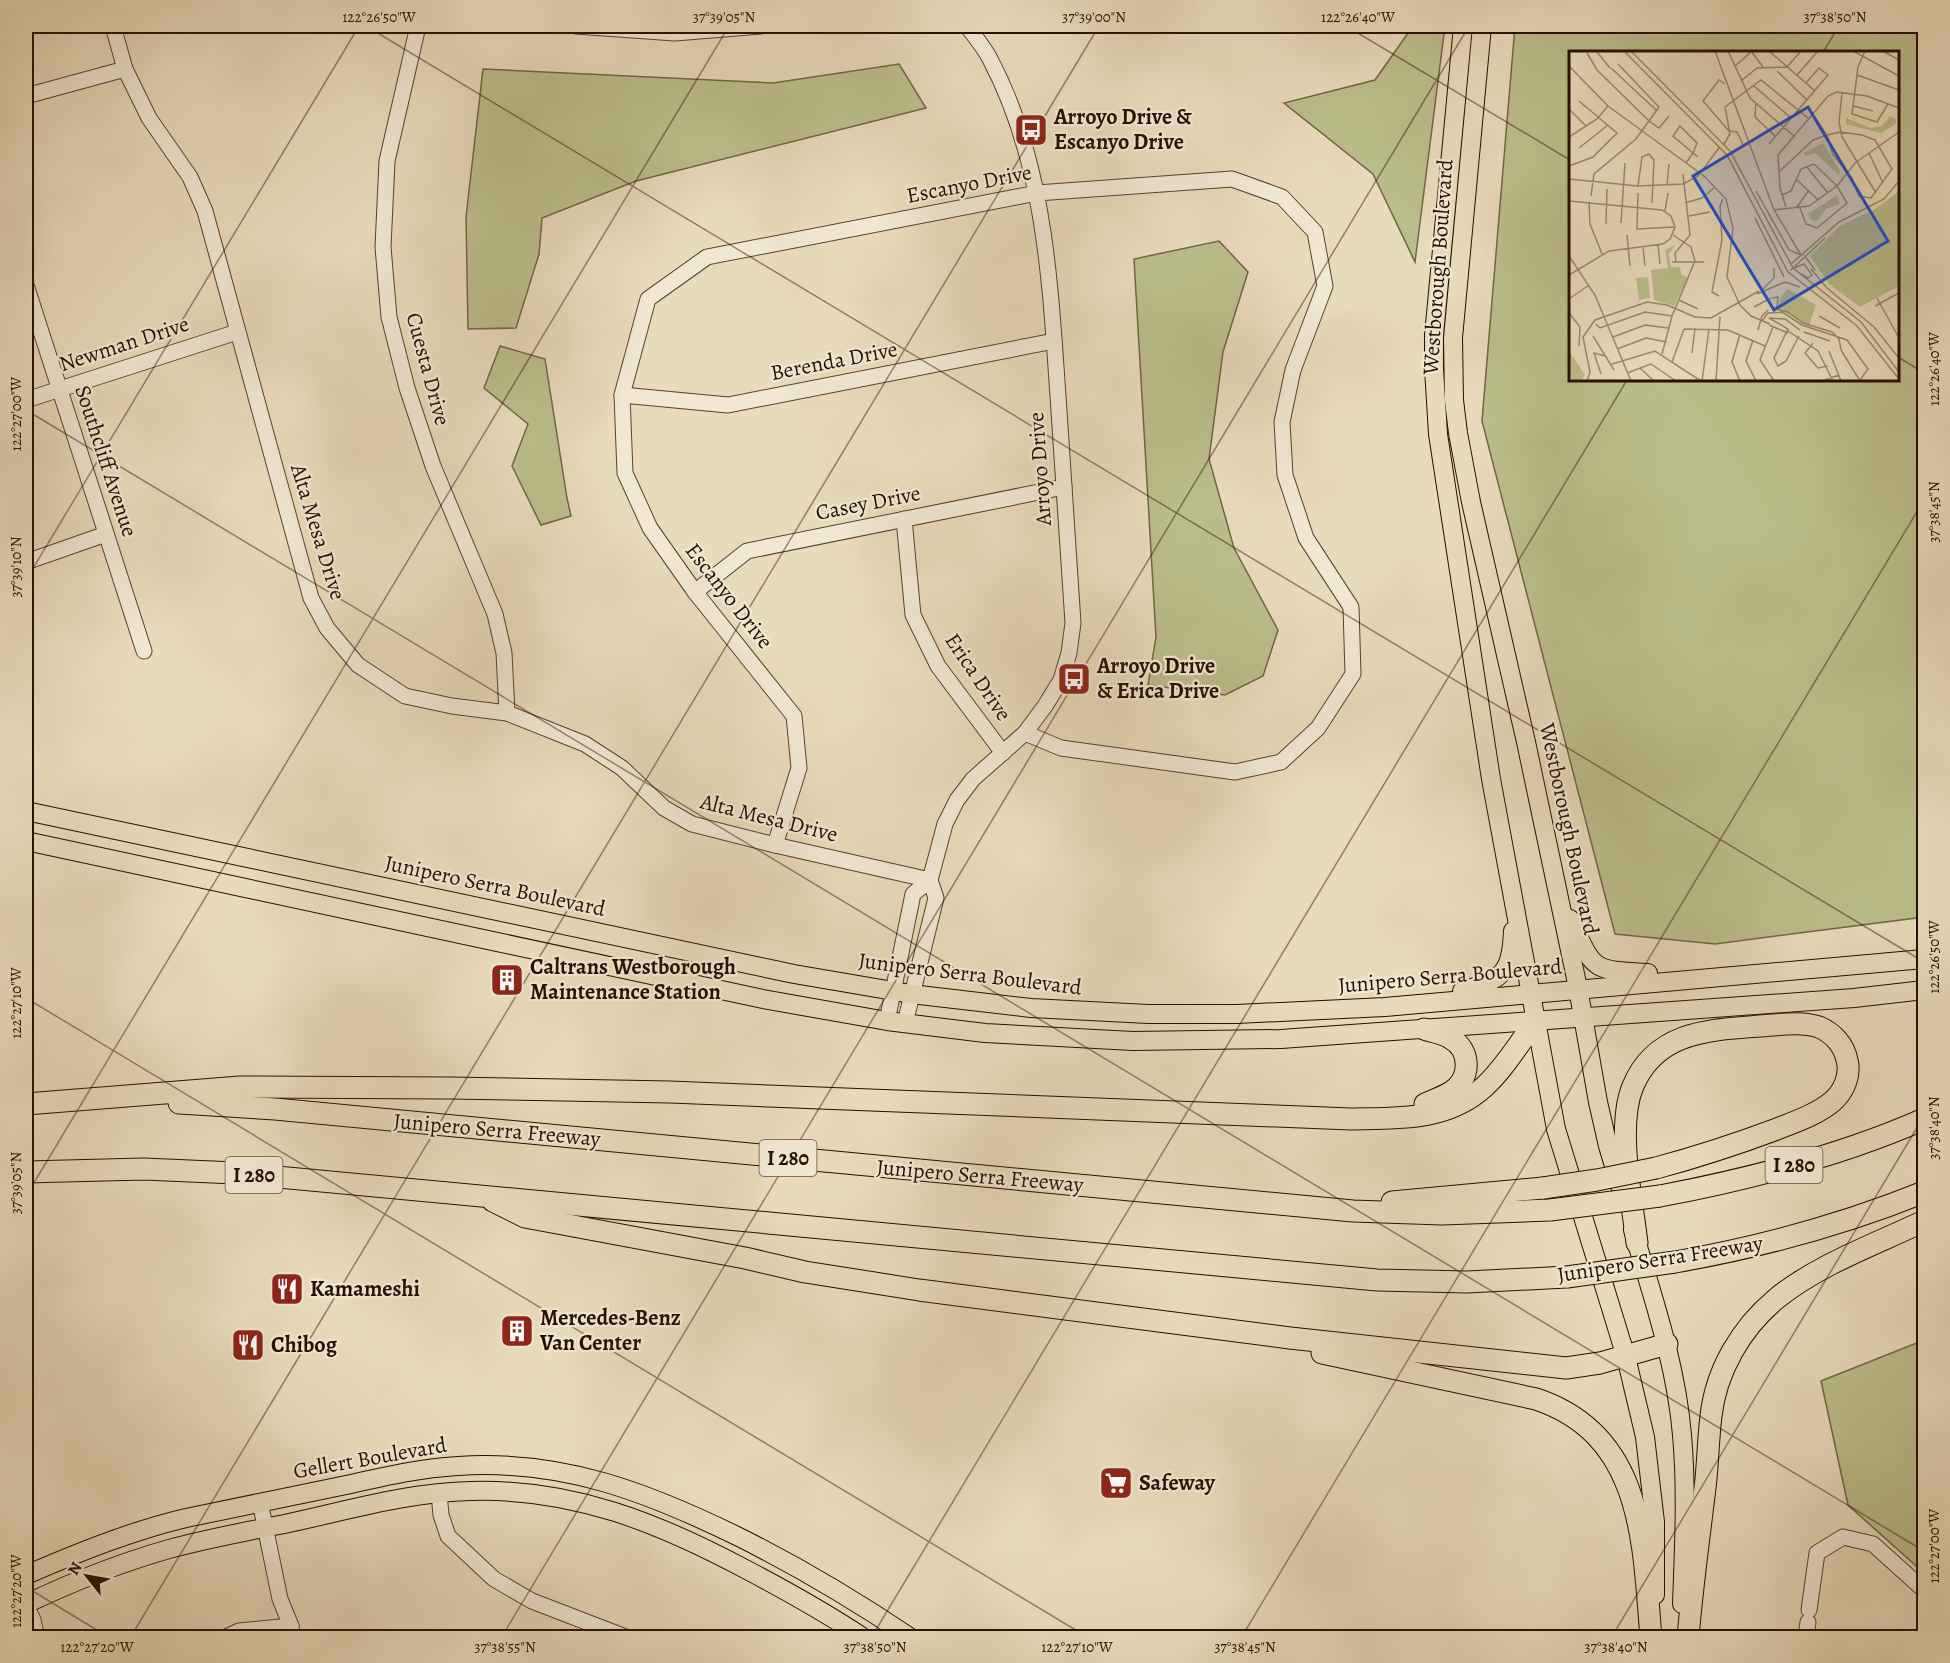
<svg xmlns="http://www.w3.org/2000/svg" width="1950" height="1663" viewBox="0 0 1950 1663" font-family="Alegreya,serif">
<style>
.green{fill:#bbbe8c;stroke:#716646;stroke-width:1.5;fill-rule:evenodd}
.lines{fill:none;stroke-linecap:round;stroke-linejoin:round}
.minor-casing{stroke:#574130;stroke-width:17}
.major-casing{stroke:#270e01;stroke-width:20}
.highway-casing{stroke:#270e01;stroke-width:23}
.minor{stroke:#f0e8d3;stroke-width:15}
.major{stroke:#e8dbbb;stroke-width:18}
.highway{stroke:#e8dbbb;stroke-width:21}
.highway-bridge-casing{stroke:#270e01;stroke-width:23;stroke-linecap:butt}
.highway-bridge{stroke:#e8dbbb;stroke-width:21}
.ticks{fill:none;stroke:#270e01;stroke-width:1.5;stroke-opacity:0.45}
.labels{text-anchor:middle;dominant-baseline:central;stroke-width:4.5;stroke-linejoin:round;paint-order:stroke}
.shield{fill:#f0e8d3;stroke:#634f40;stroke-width:1.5}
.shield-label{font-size:21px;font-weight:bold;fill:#270e01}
.poi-label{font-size:22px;font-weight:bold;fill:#270e01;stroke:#f0e8d3;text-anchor:start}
.street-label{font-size:22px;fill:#270e01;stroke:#f0e8d3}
.inset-road{fill:none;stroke:#9b8971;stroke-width:1.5}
.view{fill:#1d4ed8;fill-opacity:0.15;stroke:#1d4ed8;stroke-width:3}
.inset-edge{fill:none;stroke:#270e01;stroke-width:3}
.neatline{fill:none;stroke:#270e01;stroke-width:2}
.ticks-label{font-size:15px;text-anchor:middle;fill:#270e01}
</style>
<rect width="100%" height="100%" fill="#e8dbbb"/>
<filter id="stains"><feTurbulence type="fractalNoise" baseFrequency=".00333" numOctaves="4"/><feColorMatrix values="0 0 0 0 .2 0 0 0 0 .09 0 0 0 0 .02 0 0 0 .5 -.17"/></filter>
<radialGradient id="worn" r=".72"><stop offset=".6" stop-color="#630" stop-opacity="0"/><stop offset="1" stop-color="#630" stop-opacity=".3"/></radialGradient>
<!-- green -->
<g class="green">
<polygon points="1413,26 1445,26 1415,262 1373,174 1284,103 1375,80"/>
<path d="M 1515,26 L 1924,26 L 1924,917 L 1715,944 L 1615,934 L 1482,421 ZM 1570,52 L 1898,52 L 1898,380 L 1570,380 Z"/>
<polygon points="899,64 926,108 636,181 542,218 539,254 516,328 468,329 466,217 483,69 773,83"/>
<polygon points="1219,241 1248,272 1223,352 1209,459 1234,548 1278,630 1263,676 1225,695 1148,685 1156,637 1134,259"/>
<polygon points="500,346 545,359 567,498 571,516 541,525 512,466 528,424 484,388"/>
<polygon points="1924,1340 1924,1573 1848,1505 1821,1381"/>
</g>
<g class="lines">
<defs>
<g id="minor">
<polyline points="113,26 125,69 149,118 190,177 205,211 311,598 327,628 358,665 405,696 452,706 507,713 585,744 622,768 664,808 692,824 775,845 930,880"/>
<polyline points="418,26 387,161 383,247 389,317 407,388 433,466 495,614 504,653 507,713"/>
<polyline points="576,26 675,33 761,26"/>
<polyline points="26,96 125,69"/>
<polyline points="26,285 144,651"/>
<polyline points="622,395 728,405 1054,341"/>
<polyline points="26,400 237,332"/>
<polyline points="904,519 913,615 938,666 1003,753"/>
<polyline points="26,562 106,534"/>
<polyline points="695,592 747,551 1064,487"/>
<polyline points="775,845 799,768 794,716 695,592 650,528 625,473 622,395 648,299 707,257 1037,193 1232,179 1282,197 1315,232 1325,286 1293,370 1282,422 1285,475 1306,538 1351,607 1353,674 1318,728 1281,762 1235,772 1061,748 1025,733"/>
<polyline points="887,1021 913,894 930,880"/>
<path d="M 905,1023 L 936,898 L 930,880 L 945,824 L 957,800 L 973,779 L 1025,733 L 1045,706 L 1061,680 L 1069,653 L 1073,623 C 1068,547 1063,471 1058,396 C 1050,281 1045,163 990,59 C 984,47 975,37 967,26"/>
<polyline points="439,1493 441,1515 448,1536 494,1579 532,1601 628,1638"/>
<polyline points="260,1502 280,1599 291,1626 292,1638"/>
<polyline points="26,1605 33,1620 37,1638"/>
<polyline points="1809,1610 1817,1553 1843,1537 1873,1544 1924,1590"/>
<polyline points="224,1638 239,1631 291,1626"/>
<polyline points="1806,1638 1808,1622"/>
</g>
<g id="major">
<polyline points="1463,26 1434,335 1434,369 1438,434 1491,779 1556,1129 1626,1357 1645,1437 1655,1522 1655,1595"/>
<polyline points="1482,26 1453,338 1454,400 1458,433 1471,502 1526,742 1578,988 1598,1102 1608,1146 1621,1189"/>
<polyline points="26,811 794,974 911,994 1031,1008 1148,1014 1237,1014 1385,1007 1924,959"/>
<polyline points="26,841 763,999 887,1021 985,1033 1133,1041 1281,1039 1854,998 1924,990"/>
<path d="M 1570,919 C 1595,971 1590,970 1648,973"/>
<path d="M 1462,991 C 1502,979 1511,975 1513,931"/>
<path d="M 1633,1230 C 1653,1298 1676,1364 1682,1435 C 1687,1491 1684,1547 1682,1604"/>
<path d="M 26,1575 C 77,1553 131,1531 186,1518 C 241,1507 296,1495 351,1484 C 386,1476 421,1468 458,1466 C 562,1459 647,1492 739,1537 C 799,1567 856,1601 911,1638"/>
<path d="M 26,1604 C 72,1582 120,1563 169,1549 C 209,1538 249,1531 289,1523 C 349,1510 410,1492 471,1491 C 573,1488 659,1523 747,1570 C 787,1591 826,1613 864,1638"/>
</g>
<g id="highway">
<path d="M 1424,1029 C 1432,1032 1443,1033 1450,1038 C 1472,1050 1471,1079 1451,1092 C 1443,1097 1434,1100 1425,1104"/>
<polyline points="179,1103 275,1109 1353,1211 1442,1214 1550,1210"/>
<path d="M 26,1104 L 240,1087 L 450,1088 L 670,1092 L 1351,1119 C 1398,1118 1447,1121 1484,1087 C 1504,1069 1519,1043 1536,1021"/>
<polyline points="26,1172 144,1169 235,1173 1377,1280 1467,1282 1567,1277"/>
<path d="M 1660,1196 C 1750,1179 1840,1156 1924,1119"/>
<polyline points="493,1201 525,1217 745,1258 805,1272 919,1290 1290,1338 1566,1368 1600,1363 1667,1344"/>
<polyline points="1392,1202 1543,1188"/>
<path d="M 1637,1243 C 1632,1199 1616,1126 1633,1086 C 1656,1031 1709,1030 1760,1026 C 1779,1025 1800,1021 1819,1027 C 1833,1033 1844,1045 1847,1060 C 1851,1075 1844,1091 1833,1101 C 1818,1114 1795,1122 1777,1129 C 1737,1144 1697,1157 1656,1168"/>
<path d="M 1675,1262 C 1760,1247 1845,1224 1924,1192"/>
<path d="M 1322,1353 L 1536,1399 C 1644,1435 1643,1542 1651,1638"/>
<path d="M 1688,1638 C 1692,1588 1699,1538 1705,1488 C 1708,1464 1708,1440 1711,1416 C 1716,1371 1741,1328 1776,1299 C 1817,1265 1876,1244 1924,1221"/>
</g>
</defs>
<!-- minor casing -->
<use href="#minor" class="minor-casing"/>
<!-- major casing -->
<use href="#major" class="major-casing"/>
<!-- highway casing -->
<use href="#highway" class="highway-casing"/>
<!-- minor -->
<use href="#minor" class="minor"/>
<!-- major -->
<use href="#major" class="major"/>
<!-- highway -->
<use href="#highway" class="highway"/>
<defs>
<g id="highway-bridge">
<polyline points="1543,1188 1597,1180 1656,1168"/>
<polyline points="1550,1210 1660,1196"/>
<polyline points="1567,1277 1675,1262"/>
</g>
</defs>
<!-- highway-bridge casing -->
<use href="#highway-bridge" class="highway-bridge-casing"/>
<!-- highway-bridge -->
<use href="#highway-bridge" class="highway-bridge"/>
</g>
<!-- ticks -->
<path class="ticks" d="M 366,26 L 1924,962M 1346,26 L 1570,160M 1823,52 L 1839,26M 1898,357 L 1924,373M 26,410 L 1924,1551M 26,580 L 359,26M 26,998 L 1089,1638M 26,1196 L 729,26M 26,1587 L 110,1638M 130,1638 L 1099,26M 501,1638 L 1469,26M 871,1638 L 1627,380M 1241,1638 L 1924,500M 1611,1638 L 1924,1116"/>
<!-- icons -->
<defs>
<symbol id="bus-square" viewBox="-11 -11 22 22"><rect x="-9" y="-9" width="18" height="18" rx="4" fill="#8f2418" stroke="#f0e8d3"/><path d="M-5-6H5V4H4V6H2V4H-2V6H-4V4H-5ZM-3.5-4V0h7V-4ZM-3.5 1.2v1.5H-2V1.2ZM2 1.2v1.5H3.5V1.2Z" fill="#fff"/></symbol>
<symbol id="building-square" viewBox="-11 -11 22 22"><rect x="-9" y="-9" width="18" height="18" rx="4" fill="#8f2418" stroke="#f0e8d3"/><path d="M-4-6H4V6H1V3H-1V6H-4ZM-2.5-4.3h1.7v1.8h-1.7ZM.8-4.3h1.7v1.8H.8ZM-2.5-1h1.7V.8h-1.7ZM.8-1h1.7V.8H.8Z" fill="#fff"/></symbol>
<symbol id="restaurant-square" viewBox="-11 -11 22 22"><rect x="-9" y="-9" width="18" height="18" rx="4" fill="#8f2418" stroke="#f0e8d3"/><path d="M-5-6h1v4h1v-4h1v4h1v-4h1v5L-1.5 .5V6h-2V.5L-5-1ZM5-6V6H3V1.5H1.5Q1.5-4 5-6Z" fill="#fff"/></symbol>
<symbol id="supermarket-square" viewBox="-11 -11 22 22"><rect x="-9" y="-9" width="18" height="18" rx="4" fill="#8f2418" stroke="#f0e8d3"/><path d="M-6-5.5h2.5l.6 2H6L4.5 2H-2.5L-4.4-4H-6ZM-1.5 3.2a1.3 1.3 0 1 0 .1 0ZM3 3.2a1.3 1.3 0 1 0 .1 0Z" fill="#fff"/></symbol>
</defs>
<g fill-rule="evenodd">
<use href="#bus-square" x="1012" y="111" width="38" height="38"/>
<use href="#bus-square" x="1055" y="660" width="38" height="38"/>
<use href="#building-square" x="488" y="961" width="38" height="38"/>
<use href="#restaurant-square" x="268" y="1270" width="38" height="38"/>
<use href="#building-square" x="498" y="1312" width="38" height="38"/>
<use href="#restaurant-square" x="229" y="1326" width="38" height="38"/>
<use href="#supermarket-square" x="1097" y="1464" width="38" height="38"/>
</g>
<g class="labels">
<!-- shield labels -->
<g class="shield">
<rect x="759.5" y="1140" width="57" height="36" rx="4.5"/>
<rect x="1765.5" y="1147" width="57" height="36" rx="4.5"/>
<rect x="225.5" y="1157" width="57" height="36" rx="4.5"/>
</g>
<g class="shield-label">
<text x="788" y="1158">I 280</text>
<text x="1794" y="1165">I 280</text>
<text x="254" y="1175">I 280</text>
</g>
<!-- poi labels -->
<g class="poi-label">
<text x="1054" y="117">Arroyo Drive &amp;<tspan x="1054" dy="25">Escanyo Drive</tspan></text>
<text x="1097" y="666">Arroyo Drive<tspan x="1097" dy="25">&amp; Erica Drive</tspan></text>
<text x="530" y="967">Caltrans Westborough<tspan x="530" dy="25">Maintenance Station</tspan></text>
<text x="310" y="1289">Kamameshi</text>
<text x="540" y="1318">Mercedes-Benz<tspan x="540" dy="25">Van Center</tspan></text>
<text x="271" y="1345">Chibog</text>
<text x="1139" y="1483">Safeway</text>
</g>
<!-- street labels -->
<g class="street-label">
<text transform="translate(969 184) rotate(-11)">Escanyo Drive</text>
<text transform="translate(1438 267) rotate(-86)">Westborough Boulevard</text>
<text transform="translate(124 344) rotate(-18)">Newman Drive</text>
<text transform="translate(834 361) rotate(-11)">Berenda Drive</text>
<text transform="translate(428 369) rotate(75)">Cuesta Drive</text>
<text transform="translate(106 461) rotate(72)">Southcliff Avenue</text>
<text transform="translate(1040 469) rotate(-94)">Arroyo Drive</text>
<text transform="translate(868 503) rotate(-11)">Casey Drive</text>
<text transform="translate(318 532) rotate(73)">Alta Mesa Drive</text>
<text transform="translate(729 596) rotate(52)">Escanyo Drive</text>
<text transform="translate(978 677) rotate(56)">Erica Drive</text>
<text transform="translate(769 818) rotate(14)">Alta Mesa Drive</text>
<text transform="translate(1569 829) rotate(78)">Westborough Boulevard</text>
<text transform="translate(495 886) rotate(12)">Junipero Serra Boulevard</text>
<text transform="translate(970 974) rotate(7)">Junipero Serra Boulevard</text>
<text transform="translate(1450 976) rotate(-5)">Junipero Serra Boulevard</text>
<text transform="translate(497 1130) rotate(5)">Junipero Serra Freeway</text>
<text transform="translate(980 1176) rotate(5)">Junipero Serra Freeway</text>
<text transform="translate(1660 1259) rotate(-9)">Junipero Serra Freeway</text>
<text transform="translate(370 1458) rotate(-10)">Gellert Boulevard</text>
</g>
</g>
<!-- overview -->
<g transform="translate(1569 51)">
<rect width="330" height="330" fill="#e8dbbb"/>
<path d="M 321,65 L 327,68 L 327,73 L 312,82 L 277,73 L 277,67 L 301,77 L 313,75 ZM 254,92 L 271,120 L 270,124 L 246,102 L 237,105 L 235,102 ZM 330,140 L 330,235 L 291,256 L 260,233 L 241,205 L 271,175 L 308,157 ZM 268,144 L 271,153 L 257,158 L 248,170 L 242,169 L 239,163 ZM 106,194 L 100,203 L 102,216 L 111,216 L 112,223 L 119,227 L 105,255 L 85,249 L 82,219 L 99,217 L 96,199 ZM 79,226 L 81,247 L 70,249 L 67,227 ZM 219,238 L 247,254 L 240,275 L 209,258 L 212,245 ZM 0,300 L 16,324 L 12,330 L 4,330 L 0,323 Z" fill="#bbbe8c"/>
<path class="inset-road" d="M 10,0 L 31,0M 55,0 L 158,104 L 219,221 L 288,275 L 330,328M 62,0 L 161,100 L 224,217 L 292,271 L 330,321M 146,0 L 205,159 L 232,204M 159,0 L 181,47 L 226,86M 182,0 L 194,16M 200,0 L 246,40M 284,0 L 330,25M 296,0 L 289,16 L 283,63 L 308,71 L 319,53M 314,0 L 330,9M 28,1 L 41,17M 18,2 L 28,19 L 80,70 L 90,77 L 100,65M 0,15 L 39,55 L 135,125 L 157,148 L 164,177 L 158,226 L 171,254M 166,15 L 182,1M 42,17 L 87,59M 208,20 L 238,49M 228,24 L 249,0M 288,24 L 330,39M 172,30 L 188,17 L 218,16 L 232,0M 156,33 L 150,29 L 134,50 L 160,80M 185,35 L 222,67M 273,42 L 270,71 L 273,86 L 307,142M 187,52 L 186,66 L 206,85M 284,55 L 304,60M 0,58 L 17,75M 244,63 L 258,85M 111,75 L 128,92 L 124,102 L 104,85 ZM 161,80 L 168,81 L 175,96M 0,86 L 28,68 L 39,55M 155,93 L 161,83 L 156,56 L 192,29 L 239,67M 200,93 L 259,24 L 250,17 L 237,32M 10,97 L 39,74M 300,102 L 314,132M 117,112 L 124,102 L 129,106M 0,115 L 24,106 L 48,82 L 10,50M 237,115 L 259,142M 211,120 L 244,89 L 258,84 L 271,81 L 293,84 L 306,89 L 323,118 L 302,147 L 290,145 L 283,127 L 264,104 L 258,84M 0,128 L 69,135 L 114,133 L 129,125 L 150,97M 227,128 L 249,149M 98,134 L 100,113M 69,135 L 73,106 L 80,103 L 85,109 L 83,152M 187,140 L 220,199 L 232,204M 69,142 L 68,178 L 105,176M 213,144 L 222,140 L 232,118 L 245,113 L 268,135 L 278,152 L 248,177 L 237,173 L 231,157M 22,145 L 25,123 L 67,88 L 90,56 L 49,13M 0,150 L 93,159 L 102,165 L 106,176 L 101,188 L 94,193 L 40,200 L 0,224M 20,151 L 21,173 L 33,203M 116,152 L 133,147 L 145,137M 217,156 L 211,137 L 209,104 L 259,45 L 268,41 L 298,45 L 330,57M 228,156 L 240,139M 205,159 L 240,155 L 268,135 L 286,112 L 330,81M 96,160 L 99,142M 120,165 L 141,161M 186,167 L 215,226M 52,172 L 56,112M 37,173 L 38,138M 58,184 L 61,215M 89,194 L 91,213M 74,196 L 76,215M 235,204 L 246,219M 0,205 L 26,244 L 62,330M 103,211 L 135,211M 107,211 L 106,202 L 121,184 L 114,123M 222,213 L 270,171 L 315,148 L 330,130M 223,218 L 256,187M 242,218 L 258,237 L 305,276 L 330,307M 221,219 L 235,213 L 243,224 L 239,227 L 232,223M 194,238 L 205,227 L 205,217M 188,243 L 216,231 L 231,236M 150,245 L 143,241 L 153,189 L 151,155 L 154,148M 203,247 L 209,246 L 208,258M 308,247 L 330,287M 0,248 L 20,234M 110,249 L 129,258M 171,254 L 182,265 L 201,273M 306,255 L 330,242M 185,256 L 202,247M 206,258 L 219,261 L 234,272 L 263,281 L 270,288M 0,262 L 11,276 L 10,295M 250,265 L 271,277M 193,270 L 199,262 L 213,261 L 233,274 L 278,289 L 299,318 L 291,329M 27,273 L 31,277 L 76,261 L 103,265M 200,274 L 219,282M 204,276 L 191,309 L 205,330M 115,278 L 159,279 L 196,295M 189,279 L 193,265 L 199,259M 219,280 L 249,300 L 264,330M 235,281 L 261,290M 24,285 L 45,319M 230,285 L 217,310 L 209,315 L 205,307 L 219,278 L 200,267 L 216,268 L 231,279M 44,286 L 76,274 L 99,277M 270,288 L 272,299 L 291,330M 184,289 L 177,310 L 187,330M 244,292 L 236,302 L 249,317 L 259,315M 48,298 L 77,287 L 98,291M 260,300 L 272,330M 123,302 L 126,277M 93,303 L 103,265 L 126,210 L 122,196 L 104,184M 103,311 L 115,278M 43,313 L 86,300 L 132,330M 71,317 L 85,330M 58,322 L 82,313 L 107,330M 32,323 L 25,302 L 36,305M 18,330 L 21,321 L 14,286 L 26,269 L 78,251 L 98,254 L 126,266 L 142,267 L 190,240M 133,330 L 140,278M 147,330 L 151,266M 171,330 L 163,311 L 171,283M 253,330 L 270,324"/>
<path class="view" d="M 239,56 L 319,190 L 205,259 L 124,125 Z"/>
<rect width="330" height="330" class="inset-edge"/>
</g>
<!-- margin -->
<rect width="1950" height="1663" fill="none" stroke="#e8dbbb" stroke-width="66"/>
<!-- north arrow -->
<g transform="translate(87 1576) rotate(301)" stroke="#f0e8d3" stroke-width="4.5" paint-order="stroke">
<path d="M0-4.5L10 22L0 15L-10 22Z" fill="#270e01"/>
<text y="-9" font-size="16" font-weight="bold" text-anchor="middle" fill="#270e01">N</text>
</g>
<rect x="33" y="33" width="1884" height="1597" class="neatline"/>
<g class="ticks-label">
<text x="379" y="22">122°26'50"W</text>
<text x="724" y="22">37°39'05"N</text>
<text x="1094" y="22">37°39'00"N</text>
<text x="1358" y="22">122°26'40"W</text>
<text x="1835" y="22">37°38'50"N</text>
<text transform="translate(1934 369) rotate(-90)" y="5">122°26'40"W</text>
<text transform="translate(16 414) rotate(-90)" y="5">122°27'00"W</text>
<text transform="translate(1934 512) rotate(-90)" y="5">37°38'45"N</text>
<text transform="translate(16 567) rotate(-90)" y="5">37°39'10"N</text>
<text transform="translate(1934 957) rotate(-90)" y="5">122°26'50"W</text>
<text transform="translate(16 1003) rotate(-90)" y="5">122°27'10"W</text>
<text transform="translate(1934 1128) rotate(-90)" y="5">37°38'40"N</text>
<text transform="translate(16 1183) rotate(-90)" y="5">37°39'05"N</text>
<text transform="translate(1934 1546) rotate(-90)" y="5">122°27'00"W</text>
<text transform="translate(16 1591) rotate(-90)" y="5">122°27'20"W</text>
<text x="97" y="1652">122°27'20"W</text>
<text x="505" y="1652">37°38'55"N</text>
<text x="875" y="1652">37°38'50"N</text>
<text x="1077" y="1652">122°27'10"W</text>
<text x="1245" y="1652">37°38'45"N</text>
<text x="1616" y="1652">37°38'40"N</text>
</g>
<rect width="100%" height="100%" filter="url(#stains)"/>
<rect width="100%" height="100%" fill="url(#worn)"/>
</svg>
